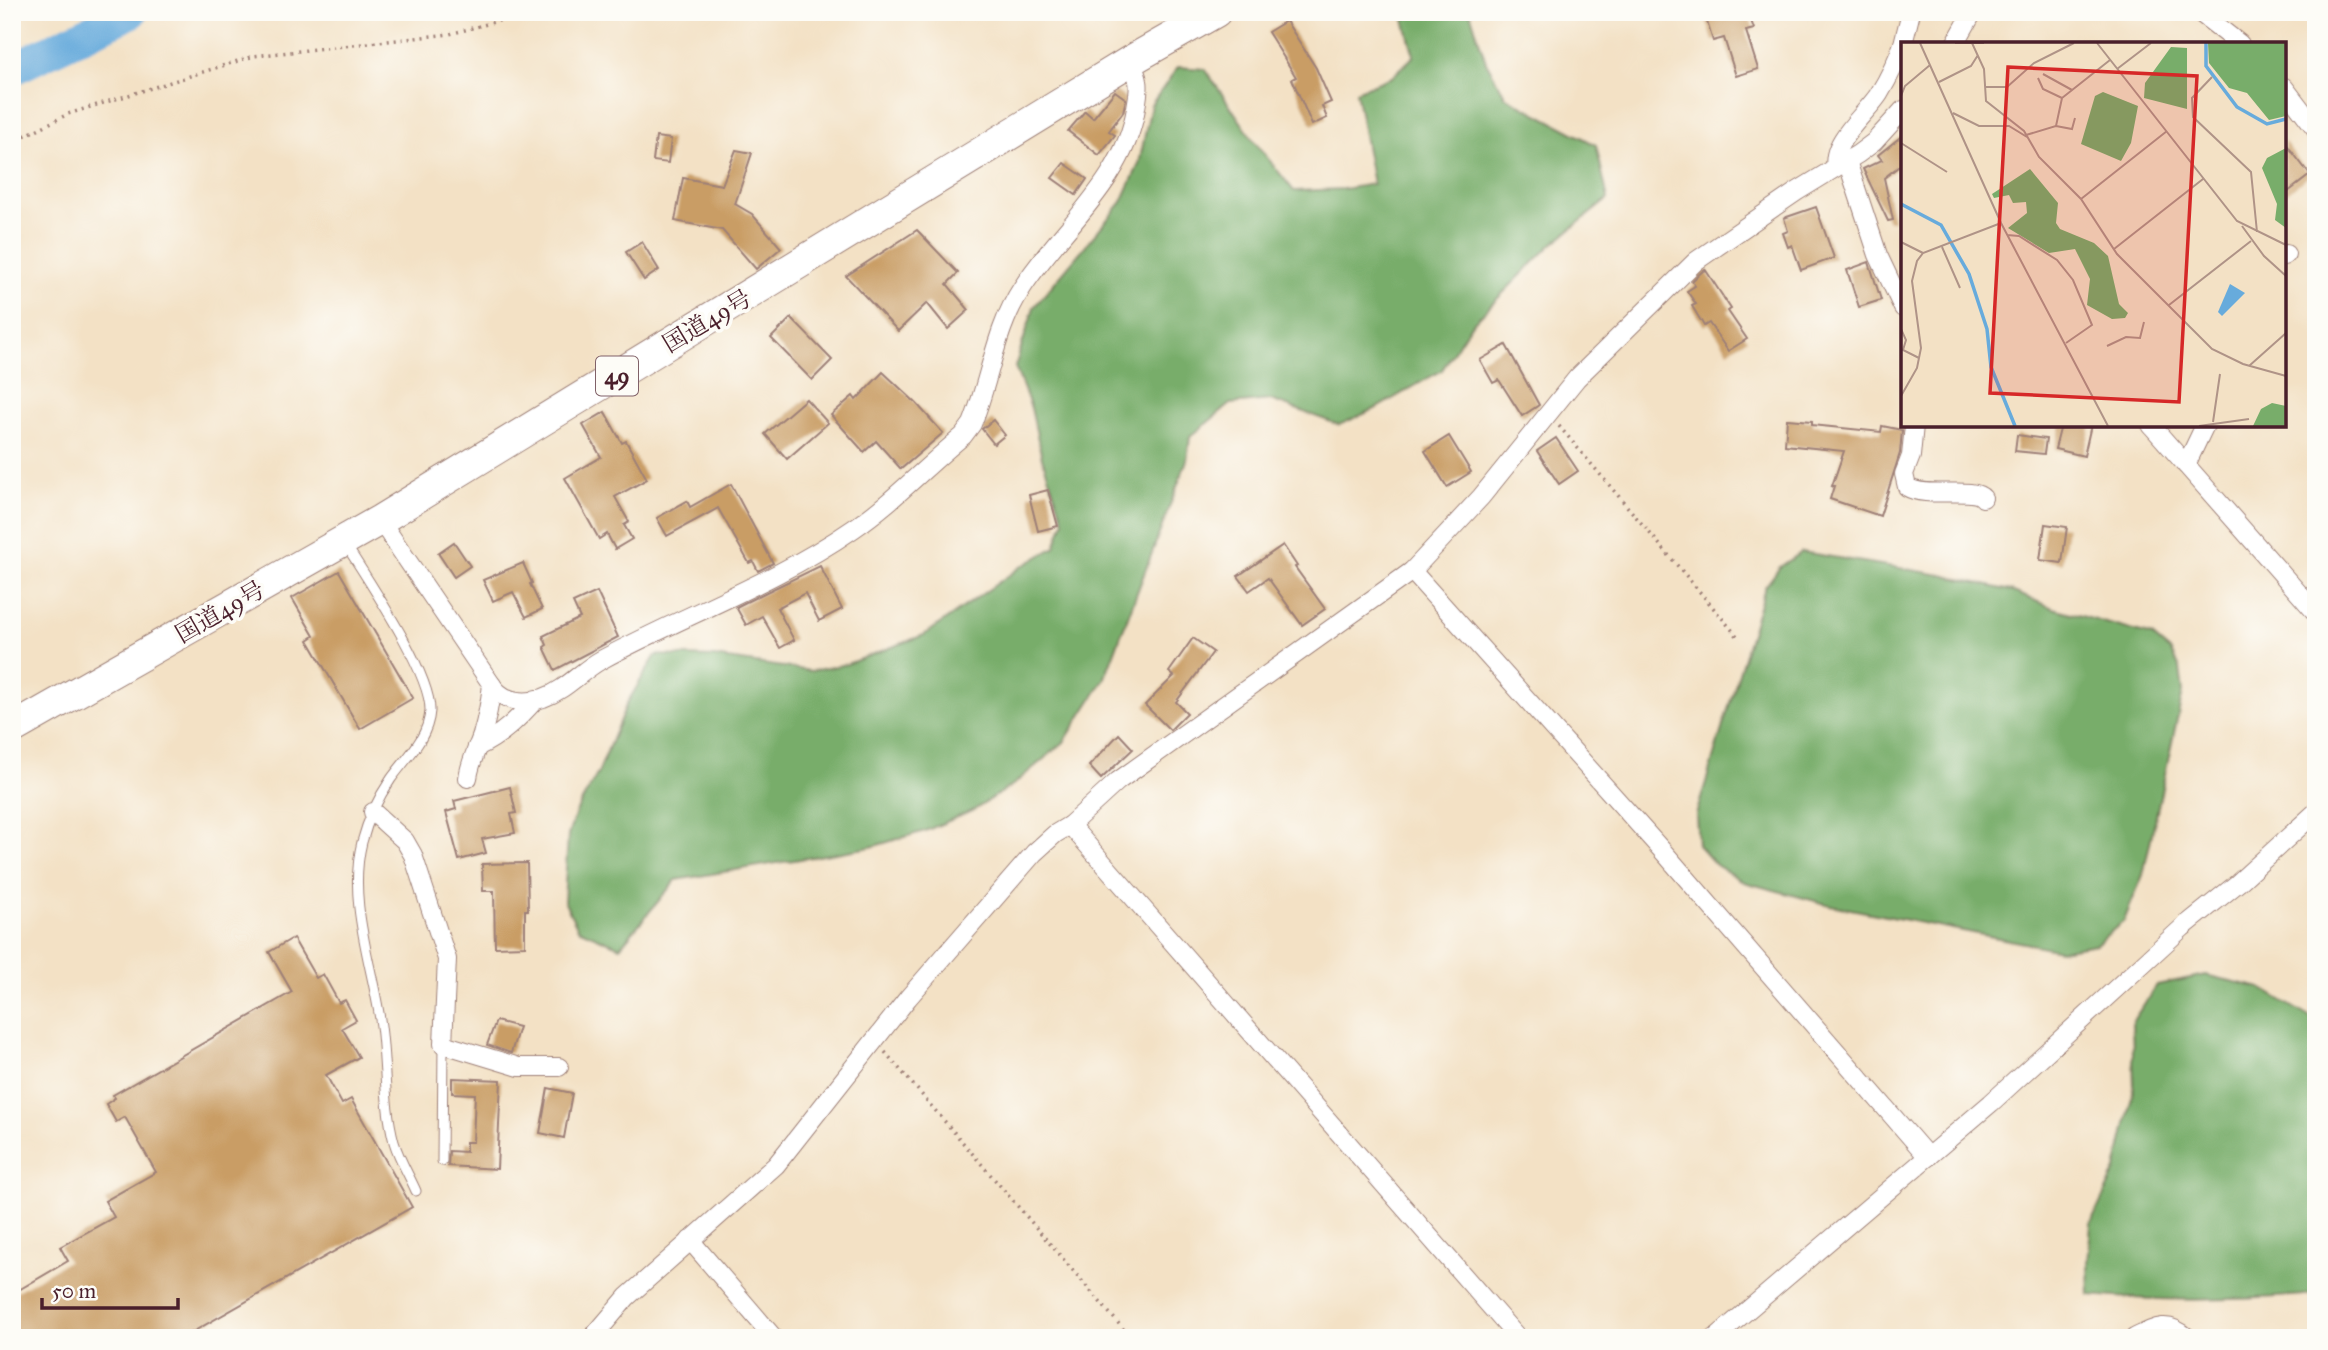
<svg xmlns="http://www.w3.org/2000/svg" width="2328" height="1350" viewBox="0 0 2328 1350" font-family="'IM FELL Great Primer','Noto Serif JP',serif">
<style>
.forest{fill:#78ad6a;stroke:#61664a;stroke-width:2}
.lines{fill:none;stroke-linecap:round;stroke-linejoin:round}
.river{stroke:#67abdc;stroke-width:33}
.building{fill:#c99d65}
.service-casing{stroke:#9e8078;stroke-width:11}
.minor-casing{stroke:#9e8078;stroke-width:20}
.trunk-casing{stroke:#9e8078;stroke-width:32}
.path{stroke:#9e8078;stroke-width:3.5;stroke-dasharray:2 5;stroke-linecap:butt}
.service{stroke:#fff;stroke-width:9}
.minor{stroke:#fff;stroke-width:18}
.trunk{stroke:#fff;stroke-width:30}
.labels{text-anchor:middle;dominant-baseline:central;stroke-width:7;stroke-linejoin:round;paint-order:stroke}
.shield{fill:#fdfcf7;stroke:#806168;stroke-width:2}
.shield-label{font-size:23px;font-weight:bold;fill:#4a1f2b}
.street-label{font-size:24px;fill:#4a1f2b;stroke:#fdfcf7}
.inset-river{fill:none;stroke:#67abdc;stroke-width:3.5}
.inset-road{fill:none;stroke:#af9387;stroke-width:2}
.view{fill:#d62828;fill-opacity:0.15;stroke:#d62828;stroke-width:3.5}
.inset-edge{fill:none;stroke:#4a1f2b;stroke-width:3.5}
</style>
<rect width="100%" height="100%" fill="#fdfcf7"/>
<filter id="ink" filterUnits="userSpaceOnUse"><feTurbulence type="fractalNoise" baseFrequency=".0143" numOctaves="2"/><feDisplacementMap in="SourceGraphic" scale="14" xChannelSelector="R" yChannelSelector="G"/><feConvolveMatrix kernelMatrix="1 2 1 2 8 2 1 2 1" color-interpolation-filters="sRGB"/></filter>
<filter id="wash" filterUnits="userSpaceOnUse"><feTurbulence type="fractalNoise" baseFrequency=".00686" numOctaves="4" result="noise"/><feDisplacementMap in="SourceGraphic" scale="28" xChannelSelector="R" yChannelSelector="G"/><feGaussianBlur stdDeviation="1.57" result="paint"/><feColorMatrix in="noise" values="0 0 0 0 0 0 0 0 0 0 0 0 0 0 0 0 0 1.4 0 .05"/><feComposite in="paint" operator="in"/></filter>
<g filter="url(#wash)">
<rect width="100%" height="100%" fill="#f3e1c5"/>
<!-- forest -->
<g class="forest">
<polygon points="1402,12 1470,12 1486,62 1506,97 1596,145 1608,199 1551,245 1470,326 1442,370 1375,409 1339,425 1271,400 1230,404 1190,437 1187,460 1104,680 1064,742 1014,784 974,810 925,831 871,847 676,880 620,947 578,929 564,901 568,835 577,810 599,771 627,703 656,655 714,657 811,671 847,664 924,635 1019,568 1055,547 1064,521 1042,458 1031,408 1015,367 1034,307 1122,202 1139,164 1151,105 1178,67 1205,69 1254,141 1294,191 1343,189 1373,184 1356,91 1392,77 1414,56"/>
<polygon points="1802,552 1942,575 2011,591 2053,608 2152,636 2171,652 2180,668 2183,692 2143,875 2124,921 2096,944 2060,950 1830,905 1744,882 1716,865 1698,845 1696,815 1765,587 1780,567"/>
<path d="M 2205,975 L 2261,988 L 2316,1021 L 2316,1294 C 2239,1301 2167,1302 2089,1295 L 2088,1263 L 2091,1223 L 2116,1170 L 2134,1087 L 2132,1022 L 2157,985 Z"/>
</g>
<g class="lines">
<!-- river -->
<polyline class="river" points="12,69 131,12"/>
</g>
<g id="blocks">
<!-- building -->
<g class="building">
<polygon points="1704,12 1748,12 1754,29 1746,31 1758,69 1736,76 1724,38 1713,41"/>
<polygon points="1286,21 1316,68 1331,102 1322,106 1327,118 1312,125 1292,79 1296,77 1268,32"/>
<polygon points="1115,91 1126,99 1123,112 1109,131 1115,135 1099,155 1068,131 1085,111 1093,118"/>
<polygon points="1903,135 1903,163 1884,178 1893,220 1888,221 1863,169 1882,160 1878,155"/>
<polygon points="656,137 671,139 668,163 653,161"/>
<polygon points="2284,141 2310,175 2284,195"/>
<polygon points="736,150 752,153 735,204 752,214 781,248 756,269 722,230 675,221 683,178 722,185"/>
<polygon points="1064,163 1087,179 1076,195 1052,178"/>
<polygon points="1816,207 1834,258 1801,270 1792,245 1788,247 1783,233 1788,231 1784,218"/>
<polygon points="917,230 958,273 947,284 969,310 948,329 927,303 898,331 846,276"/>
<polygon points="642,242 659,270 644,280 626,252"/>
<polygon points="1869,262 1881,300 1859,307 1847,270"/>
<polygon points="1705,269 1731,309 1728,311 1747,339 1728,351 1709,323 1704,326 1692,306 1696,304 1687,291 1695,286 1692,281"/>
<polygon points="791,318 832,360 812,380 771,338"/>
<polygon points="1506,345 1539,405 1522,416 1499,380 1493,383 1480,360"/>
<polygon points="883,372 916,403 943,433 901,469 876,441 864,452 831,415 853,396 856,400"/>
<polygon points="806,399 828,423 787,459 765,434"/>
<polygon points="605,412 622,443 626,441 647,479 615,497 629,522 624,525 632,539 615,549 607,534 599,539 565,478 601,457 583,425"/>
<polygon points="1787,419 1812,421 1812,425 1881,432 1882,426 1902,430 1900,453 1880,516 1830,499 1834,486 1832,486 1844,451 1785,445"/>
<polygon points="993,420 1005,435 994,444 982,429"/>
<polygon points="2061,425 2091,425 2084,456 2055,449"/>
<polygon points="2017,435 2046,439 2044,454 2015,451"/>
<polygon points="1449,436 1471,472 1447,487 1425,451"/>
<polygon points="1556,438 1578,471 1559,484 1537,451"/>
<polygon points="731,484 773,563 758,571 753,561 749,563 718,508 667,536 657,518 687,501 690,507"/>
<polygon points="1048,490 1058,526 1038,531 1029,495"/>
<polygon points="2045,524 2067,527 2062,563 2040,560"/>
<polygon points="454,542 470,566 454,577 438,553"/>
<polygon points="1283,545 1297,566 1295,567 1325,609 1302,625 1268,578 1249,591 1238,576"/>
<polygon points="523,563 532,583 530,584 542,609 526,617 513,592 493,601 483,580"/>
<polygon points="820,566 842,609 819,621 805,593 777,608 794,640 780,648 762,616 746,625 736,607"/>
<polygon points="339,571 413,698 360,729 308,640 314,636 292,598"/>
<polygon points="597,592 618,637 555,670 544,647 547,645 543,636 580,618 573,603"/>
<polygon points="1193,638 1213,652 1176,702 1187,713 1170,730 1145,705 1174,676 1169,672"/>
<polygon points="1119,734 1133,749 1101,779 1089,766"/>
<polygon points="510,787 516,813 511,814 515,833 482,839 486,853 459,860 446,812 456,809 454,801"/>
<polygon points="527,863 528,910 525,910 525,946 495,947 494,891 483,891 482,864"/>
<polygon points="293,938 316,978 323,974 339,1003 345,1000 356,1020 342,1028 359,1057 326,1075 342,1104 351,1099 412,1207 182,1338 12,1338 12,1294 68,1261 60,1247 114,1217 105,1201 156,1172 125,1117 116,1122 106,1104 115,1098 113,1095 292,992 269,952"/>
<polygon points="496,1021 519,1027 511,1053 487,1045"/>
<polygon points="452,1078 501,1080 497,1169 448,1166 449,1151 466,1152 466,1142 473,1142 475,1094 452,1093"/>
<polygon points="548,1088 572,1093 564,1138 540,1133"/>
</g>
</g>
</g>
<g filter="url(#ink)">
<use href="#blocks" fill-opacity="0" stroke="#9e8078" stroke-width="2"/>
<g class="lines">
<defs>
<g id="service">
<path d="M 346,545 C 368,580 431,673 430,711 C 428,739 406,758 391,779 C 378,798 368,819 362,842 C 347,902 373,966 381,1026 C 386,1064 384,1105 394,1142 C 399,1159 409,1175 416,1191"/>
<polyline points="442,1161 443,1044"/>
</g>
<g id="minor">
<polyline points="2199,12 2240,44"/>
<polyline points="1903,44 1911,12"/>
<polyline points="1955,44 1973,12"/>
<polyline points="2284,87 2316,129"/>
<polyline points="1847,161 1878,255 1903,308"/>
<path d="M 1836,167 C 1830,142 1866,114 1879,94 C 1888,79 1897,61 1903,44"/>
<polyline points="2284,256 2286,254"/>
<path d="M 1914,425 L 1911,456 L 1904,474 L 1907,487 C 1926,499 1974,486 1983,498"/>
<polyline points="2151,425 2316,613"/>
<polyline points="2186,465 2205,425"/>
<path d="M 380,520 L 494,688 C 506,703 527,704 543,698 C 566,690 581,671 601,660 C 684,615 775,583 853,529 C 892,503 926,466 963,436 L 972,424 C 990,380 995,329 1022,288 C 1059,230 1125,181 1136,108 C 1137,100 1140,90 1138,81 C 1137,74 1133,67 1130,61"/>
<polyline points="1412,571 1668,857 1928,1157"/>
<path d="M 477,747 C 501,736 518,719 536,699"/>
<path d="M 468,778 C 470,762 477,750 482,735 C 487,718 490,702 492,685"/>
<polyline points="373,812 405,841 413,855 447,959 443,1044 519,1067 559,1067"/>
<polyline points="1070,825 1518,1338"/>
<polyline points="690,1240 774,1338"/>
<polyline points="592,1338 627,1297 776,1165 908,998 1034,853 1055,834 1070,825 1118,781 1412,571 1481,497 1577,378 1696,261 1796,192 1858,154 1874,142 1903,110"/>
<polyline points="1715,1338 1991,1103 2182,928 2238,883 2316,812"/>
<path d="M 2134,1338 C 2156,1327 2168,1320 2188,1338"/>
</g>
<polyline id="trunk" points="12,729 380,520 1130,61 1216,12"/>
</defs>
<!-- service casing -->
<use href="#service" class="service-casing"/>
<!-- minor casing -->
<use href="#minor" class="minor-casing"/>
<!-- trunk casing -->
<use href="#trunk" class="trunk-casing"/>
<!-- path -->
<g class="path">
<polyline points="12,142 68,114 254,56 450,34 531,12"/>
<polyline points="1559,426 1738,637"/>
<polyline points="885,1052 1131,1338"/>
</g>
<!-- service -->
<use href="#service" class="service"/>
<!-- minor -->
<use href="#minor" class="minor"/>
<!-- trunk -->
<use href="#trunk" class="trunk"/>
</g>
</g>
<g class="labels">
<!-- shield labels -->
<rect class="shield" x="596" y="356.5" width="42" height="39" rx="5"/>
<g class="shield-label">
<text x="617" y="376">49</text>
</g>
<!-- street labels -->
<g class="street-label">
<text transform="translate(707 321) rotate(-31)">国道49号</text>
<text transform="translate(220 612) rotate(-30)">国道49号</text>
</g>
</g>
<!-- overview -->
<g transform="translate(1901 42)">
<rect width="385" height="385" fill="#f3e1c5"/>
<path d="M 307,1 L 385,1 L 385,74 L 368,78 L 346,51 L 328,46 L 308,21 ZM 270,5 L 286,6 L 286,67 L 243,56 L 244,41 ZM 202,50 L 237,64 L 230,101 L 220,119 L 180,102 L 194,54 ZM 385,106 L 384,157 L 385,186 L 374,178 L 376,162 L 361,126 L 366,116 ZM 129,127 L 157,161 L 155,181 L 159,187 L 193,201 L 207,214 L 218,262 L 227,271 L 224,276 L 211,277 L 186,263 L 189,237 L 174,207 L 148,211 L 107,186 L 126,171 L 125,160 L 112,161 L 108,153 L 93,156 L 91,152 ZM 371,361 L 385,364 L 385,384 L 352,384 L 360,367 Z" fill="#78ad6a"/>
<path d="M 329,242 L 344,251 L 321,274 L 317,270 Z" fill="#67abdc"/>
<path class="inset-river" d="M 305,1 L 305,24 L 336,65 L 366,82 L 385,77M 0,162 L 40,183 L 68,232 L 86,287 L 90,325 L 114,384"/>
<path class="inset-road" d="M 19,1 L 100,181 L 207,384M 54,1 L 83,1M 71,1 L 83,27 L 85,59 L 123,89 L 138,115 L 180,157 L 216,212 L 311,307 L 342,322 L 385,334M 196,1 L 336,179 L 385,203M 216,27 L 250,1M 142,32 L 171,48M 311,35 L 291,56 L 292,75 L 350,130 L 356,190M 137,36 L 142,47 L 161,56M 38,40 L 70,24 L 77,13M 84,45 L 106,45 L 133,21 L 173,1M 0,54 L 4,44 L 29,23M 52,71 L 78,84 L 108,84 L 126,95M 155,84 L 171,87 L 174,76M 125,93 L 155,84 L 161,56 L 209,18M 0,101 L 46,130M 180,157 L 266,89M 341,184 L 363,214 L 385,234M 106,193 L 118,194 L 156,218 L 172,238 L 191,283 L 165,301M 0,200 L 22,211M 41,205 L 59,246M 213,207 L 302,137M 268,263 L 350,199M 0,287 L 5,298 L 2,308 L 18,316M 206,304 L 225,295 L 239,296 L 243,280M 348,324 L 385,291M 0,354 L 16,326 L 20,306 L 11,239 L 16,219 L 22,211 L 100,181M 312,380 L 319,332M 298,384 L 348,377"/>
<path class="view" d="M 107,25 L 296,34 L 278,360 L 89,351 Z"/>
<rect width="385" height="385" class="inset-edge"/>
</g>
<!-- margin -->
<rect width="2328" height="1350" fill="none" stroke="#fdfcf7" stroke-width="42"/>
<!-- scale -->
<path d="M42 1298v10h136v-10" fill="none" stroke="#4a1f2b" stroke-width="3.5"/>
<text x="52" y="1298" font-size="21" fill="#4a1f2b" stroke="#fdfcf7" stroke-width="5" paint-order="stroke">50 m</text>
</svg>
